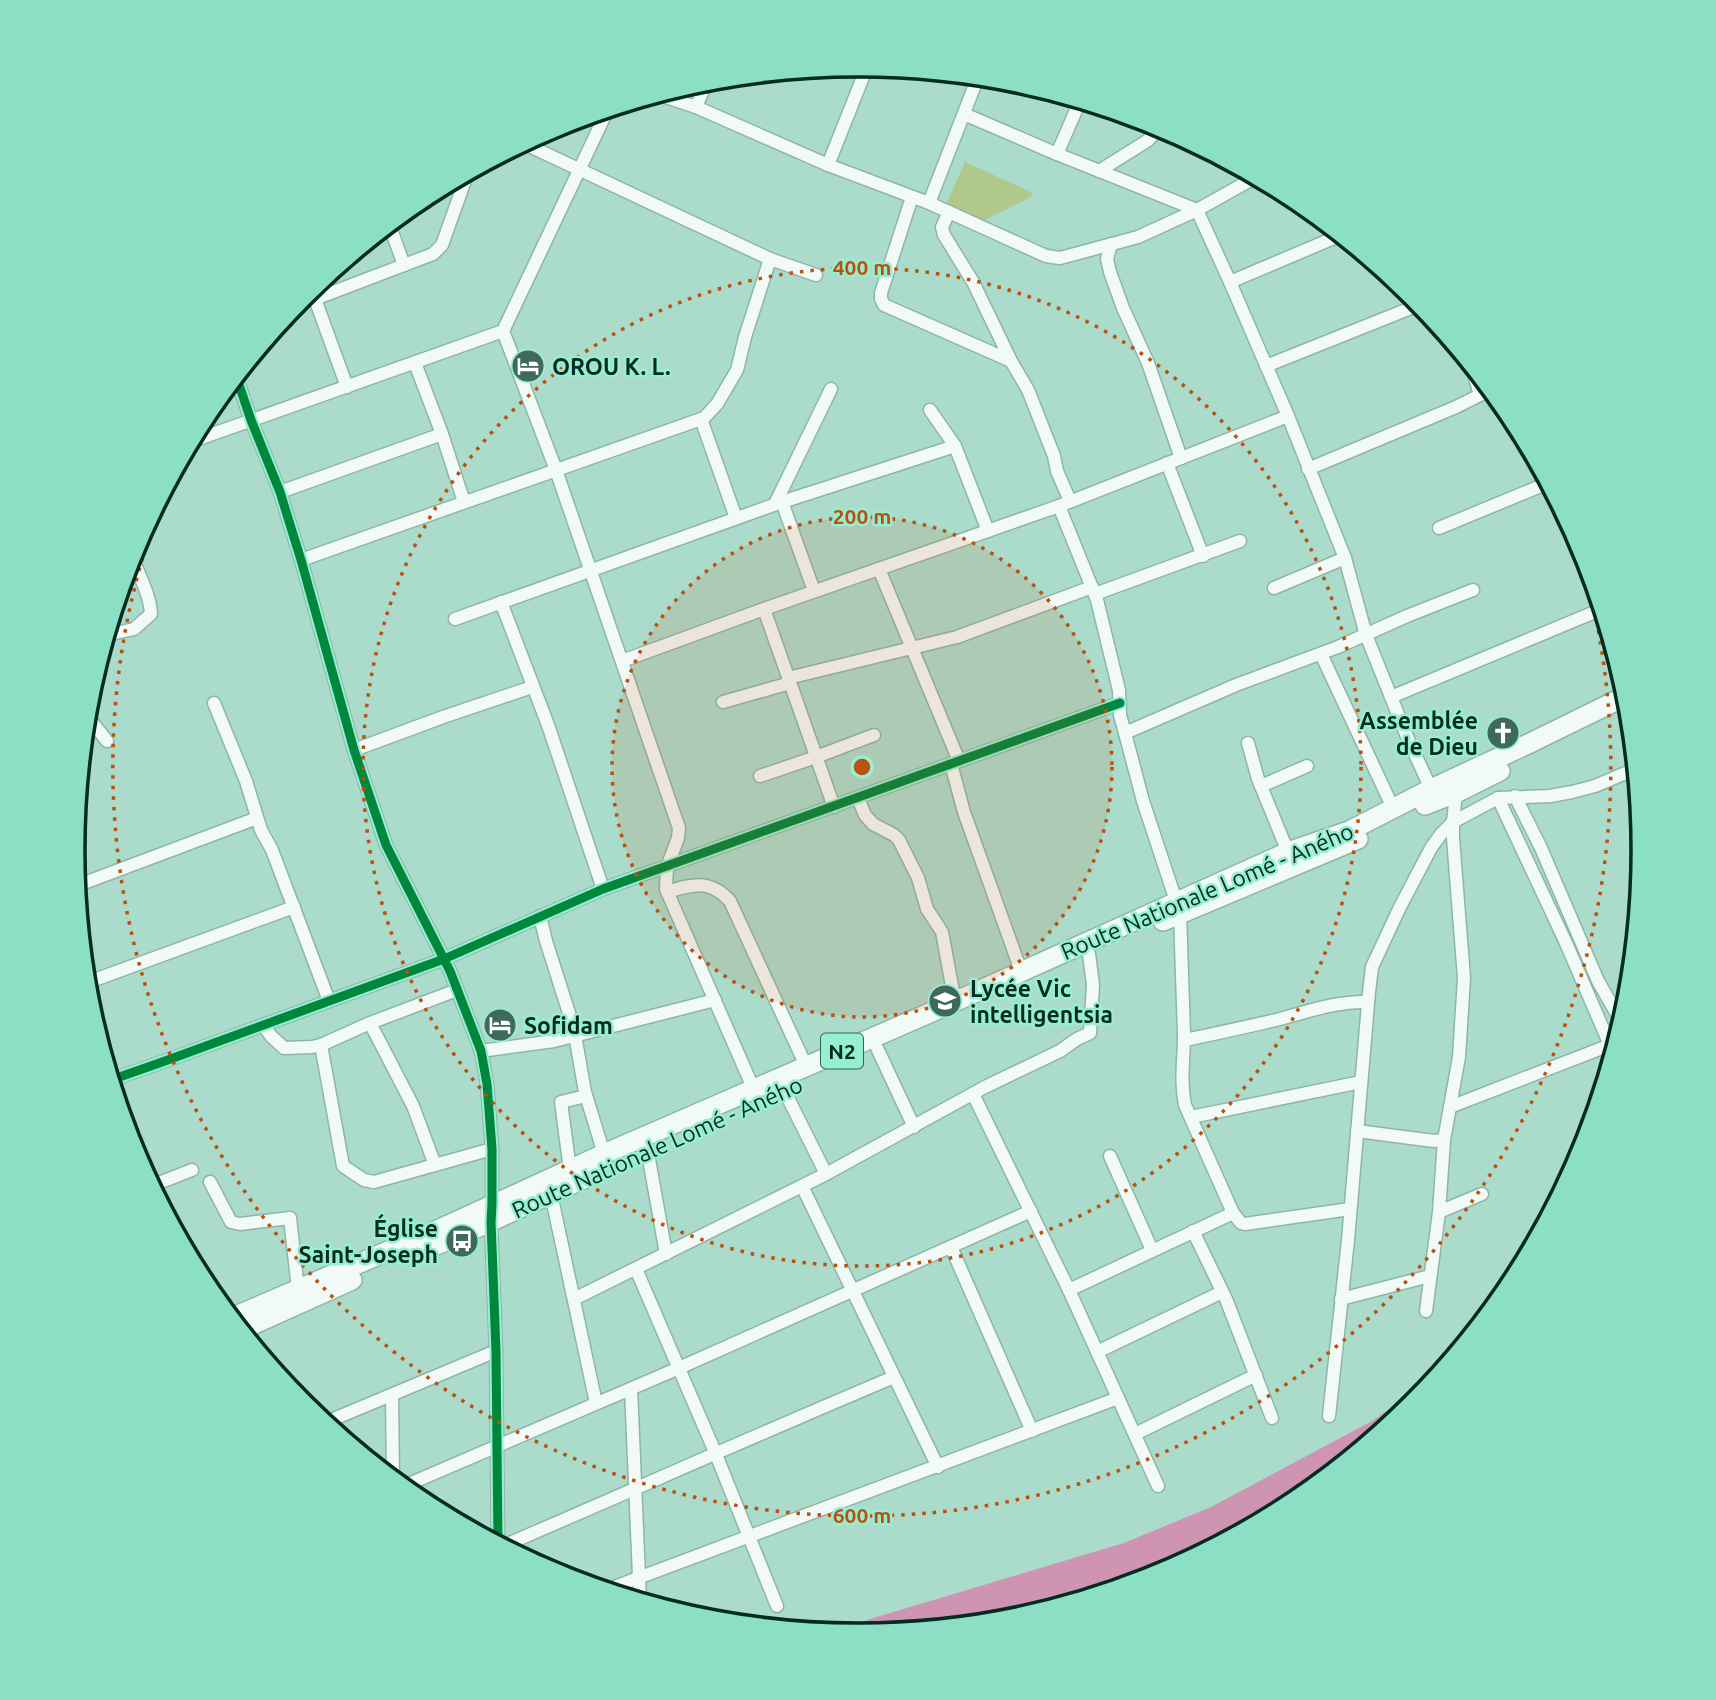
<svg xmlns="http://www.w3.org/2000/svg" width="1716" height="1700" viewBox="0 0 1716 1700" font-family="Ubuntu,sans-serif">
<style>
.green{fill:#b0c889}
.water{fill:#cf94b2}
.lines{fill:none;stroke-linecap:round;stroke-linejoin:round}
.minor-casing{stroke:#8fb5a9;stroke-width:15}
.highway-casing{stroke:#8fb5a9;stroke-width:22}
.minor{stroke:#f2faf7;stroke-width:12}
.highway{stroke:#f2faf7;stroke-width:19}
.cycleway-casing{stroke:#97efd2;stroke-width:13}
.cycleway{stroke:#00873e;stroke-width:9}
.ring{fill:none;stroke:#bb5010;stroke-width:3.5;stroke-dasharray:3.5 7}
.labels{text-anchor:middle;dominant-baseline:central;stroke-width:5;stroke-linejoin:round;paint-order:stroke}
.shield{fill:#97efd2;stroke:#316657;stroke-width:2}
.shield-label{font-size:21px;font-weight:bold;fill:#052c22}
.poi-label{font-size:23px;font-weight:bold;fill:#052c22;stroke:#97efd2;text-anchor:start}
.street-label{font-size:23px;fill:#052c22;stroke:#97efd2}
.rim{fill:none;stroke:#052c22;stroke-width:3.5}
.centre{fill:#bb5010;stroke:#97efd2;stroke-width:3.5}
.ring-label{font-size:21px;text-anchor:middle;font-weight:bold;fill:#bb5010;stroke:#97efd2;stroke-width:5;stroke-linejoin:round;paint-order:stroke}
</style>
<rect width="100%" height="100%" fill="#abdbcb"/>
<!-- green -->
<polygon class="green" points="965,162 1033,193 1031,197 981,222 945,207"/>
<!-- water -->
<polygon class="water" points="1437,1376 1413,1406 1294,1503 1158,1576 1011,1620 858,1635 840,1633 870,1619 1124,1543 1211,1507 1372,1421"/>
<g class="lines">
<defs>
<g id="minor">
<polyline points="851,65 865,72 892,68"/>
<polyline points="657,94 696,107 828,165 929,203 1046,256 1060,258 1138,237 1197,210 1256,177"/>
<polyline points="696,107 708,79"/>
<polyline points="964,114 1057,154 1197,210 1230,282 1288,416 1345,558 1366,635 1408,739 1431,789"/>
<polyline points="523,143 770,259 816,275"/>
<polyline points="1057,154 1080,101"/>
<polyline points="828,165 865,72"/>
<polyline points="1099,171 1147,141 1162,126"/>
<polyline points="912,197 881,293 881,299 884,305 1011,361"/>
<polyline points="929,203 978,77"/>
<polyline points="949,212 942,227 944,235 973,282 1011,361 1028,390 1054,456 1057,471 1070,501"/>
<polyline points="389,224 404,265"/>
<polyline points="1111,244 1107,259 1110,272 1123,308 1148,363 1181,458"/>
<polyline points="1230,282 1341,235"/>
<polyline points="311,288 347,387"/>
<polyline points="315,299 433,254 442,245 468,172"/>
<polyline points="503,331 556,470 679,828 678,838 667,867 666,889 754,1090"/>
<polyline points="415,363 442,434 464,502"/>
<polyline points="1266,366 1421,304"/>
<polyline points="236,376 251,420 280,492 301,560 354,750 386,845 450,971 481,1051 487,1084 492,1149 492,1204 491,1222 496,1351 498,1544"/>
<polyline points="930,410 955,446 988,531"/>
<polyline points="701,419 736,518"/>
<polyline points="190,442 503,331 608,109"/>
<polyline points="1167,463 1203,556"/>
<polyline points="1308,469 1456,407 1480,395 1472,367"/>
<polyline points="280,492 442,434"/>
<polyline points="782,502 814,591"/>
<polyline points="775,504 831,389"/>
<polyline points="1059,506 1097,600 1119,690 1120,715 1125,733 1143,801 1176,901"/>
<polyline points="1439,528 1548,483"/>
<polyline points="301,560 704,418 717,404 737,370 745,337 770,259"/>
<polyline points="879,569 959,761"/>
<polyline points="1274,588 1345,558"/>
<polyline points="1095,594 1240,541"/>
<polyline points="501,602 548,725 603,889"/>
<polyline points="764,609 834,807"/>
<polyline points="455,619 782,502 955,446"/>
<path d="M 111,634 L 134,629 L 151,614 C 150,594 138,573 131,555"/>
<polyline points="1321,654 1393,808"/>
<polyline points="622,661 764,609 1059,506 1288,416"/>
<polyline points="788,678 957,637 1092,587"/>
<polyline points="1391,697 1602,609"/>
<polyline points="723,702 790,683"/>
<polyline points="214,703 246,781 261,830 272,850 329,1001"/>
<polyline points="87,709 92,722 107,741"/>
<polyline points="1125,733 1236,685 1338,647 1407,616 1473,590"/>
<polyline points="1248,743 1258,779 1288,852"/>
<polyline points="354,750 443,717 532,687"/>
<polyline points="951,764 964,812 1021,971"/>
<polyline points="760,776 816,757 874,735"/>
<polyline points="1261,786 1307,766"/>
<polyline points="1515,796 1541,848 1598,981 1622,1023"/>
<polyline points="858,798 865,815 873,824 894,835 899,840 918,878 927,909 942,932 955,1002"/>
<polyline points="1498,798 1566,943 1613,1052"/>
<polyline points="76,886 257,818"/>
<path d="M 667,892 C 693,884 710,879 730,901 L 806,1066"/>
<path d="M 1180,914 C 1181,954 1183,994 1184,1034 C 1184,1059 1180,1081 1185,1105 L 1233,1213 L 1241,1223 L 1245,1224 L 1350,1209"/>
<polyline points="540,916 546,941 576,1035"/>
<polyline points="86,983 294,907"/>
<polyline points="370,1023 413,1106 435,1165"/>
<polyline points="263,1025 271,1036 284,1048 312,1047 321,1045 370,1023 457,990"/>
<polyline points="575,1035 585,1092 604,1154"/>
<path d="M 1184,1040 C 1215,1034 1245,1027 1276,1020 C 1307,1012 1336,1001 1368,1002"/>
<polyline points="321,1045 343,1166 364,1180 374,1182 492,1149"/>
<polyline points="877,1048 914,1127"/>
<polyline points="481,1051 554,1041 715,1000"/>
<polyline points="111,1080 165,1061 444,959 603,889 1120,703"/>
<polyline points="784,1090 826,1174"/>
<polyline points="973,1094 1069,1290 1158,1486"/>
<polyline points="1450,1107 1610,1045"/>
<polyline points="1191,1117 1361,1082"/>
<polyline points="1357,1131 1434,1141 1444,1140 1459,1057 1464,978 1453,838 1453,822 1456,793 1455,790"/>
<polyline points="647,1148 666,1254"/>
<polyline points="1110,1156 1152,1250"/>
<polyline points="570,1170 561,1102 586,1096"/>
<polyline points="210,1182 231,1222 240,1224 290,1218 298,1289"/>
<polyline points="151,1186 192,1170"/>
<polyline points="802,1186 938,1467"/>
<polyline points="551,1194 596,1403"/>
<polyline points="1439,1212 1482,1194"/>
<polyline points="1193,1231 1226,1299 1272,1418"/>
<polyline points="951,1247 1032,1431"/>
<polyline points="636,1269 715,1452 777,1606"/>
<polyline points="1069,1290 1233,1213"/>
<polyline points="574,1299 826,1174 985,1087 1060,1051 1077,1039 1090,1033 1093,985 1089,954"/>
<polyline points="1341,1299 1430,1276"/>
<polyline points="1426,1311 1439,1212 1444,1140"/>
<polyline points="1097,1352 1222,1292"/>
<polyline points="631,1389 640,1600"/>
<polyline points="392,1395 393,1480"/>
<polyline points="1329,1416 1348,1240 1369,992 1372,967 1400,907 1431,848 1441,834 1453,822 1498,798 1550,796 1572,792 1595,786 1635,769"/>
<polyline points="324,1423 496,1351"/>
<polyline points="1135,1434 1256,1375"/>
<polyline points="402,1487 679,1368 1031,1211"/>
<path d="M 503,1546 C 633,1490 763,1432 894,1377"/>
<polyline points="606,1590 1118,1398"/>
</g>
<g id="highway">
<polyline points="1425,805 1456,793 1500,771"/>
<polyline points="1163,921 1358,839"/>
<polyline points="412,1254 457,1237 592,1175"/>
<polyline points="231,1318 442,1228 604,1154 925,1015 1288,852 1349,831 1431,789 1528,744 1628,695"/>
<polyline points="241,1330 352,1280"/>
</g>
</defs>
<!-- minor casing -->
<use href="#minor" class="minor-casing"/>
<!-- highway casing -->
<use href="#highway" class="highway-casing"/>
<!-- minor -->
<use href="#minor" class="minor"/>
<!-- highway -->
<use href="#highway" class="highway"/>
<defs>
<g id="cycleway">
<polyline points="236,376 251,420 280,492 301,560 354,750 386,845 450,971 481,1051 487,1084 492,1149 492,1204 491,1222 496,1351 498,1544"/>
<polyline points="111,1080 165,1061 444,959 603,889 1120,703"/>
</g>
</defs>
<!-- cycleway casing -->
<use href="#cycleway" class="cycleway-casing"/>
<!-- cycleway -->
<use href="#cycleway" class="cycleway"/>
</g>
<!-- distance rings -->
<circle cx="862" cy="767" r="250" fill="#bb5010" fill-opacity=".12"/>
<g class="ring">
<circle cx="862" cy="767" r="250"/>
<circle cx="862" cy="767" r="499"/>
<path d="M1572 529A749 749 0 1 1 170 480"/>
</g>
<!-- icons -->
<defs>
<symbol id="hotel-disc" viewBox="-11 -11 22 22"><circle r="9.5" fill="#3f695d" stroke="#97efd2"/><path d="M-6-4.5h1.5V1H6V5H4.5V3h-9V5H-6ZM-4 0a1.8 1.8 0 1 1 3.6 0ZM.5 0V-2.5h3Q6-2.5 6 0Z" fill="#fff"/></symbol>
<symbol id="church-disc" viewBox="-11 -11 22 22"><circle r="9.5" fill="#3f695d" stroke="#97efd2"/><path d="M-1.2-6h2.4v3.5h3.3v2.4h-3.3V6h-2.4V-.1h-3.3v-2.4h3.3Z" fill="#fff"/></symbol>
<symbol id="university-disc" viewBox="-11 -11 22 22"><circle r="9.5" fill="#3f695d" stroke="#97efd2"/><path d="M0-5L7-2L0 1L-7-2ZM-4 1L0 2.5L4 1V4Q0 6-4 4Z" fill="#fff"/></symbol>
<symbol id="bus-disc" viewBox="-11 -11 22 22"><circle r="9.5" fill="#3f695d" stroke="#97efd2"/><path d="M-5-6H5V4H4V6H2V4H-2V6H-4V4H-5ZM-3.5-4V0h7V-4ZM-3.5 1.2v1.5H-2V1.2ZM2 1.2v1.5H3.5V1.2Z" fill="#fff"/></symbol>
</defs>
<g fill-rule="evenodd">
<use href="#hotel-disc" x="509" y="347" width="38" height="38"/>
<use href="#church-disc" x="1484" y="714" width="38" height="38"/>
<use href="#university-disc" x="926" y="982" width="38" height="38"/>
<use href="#hotel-disc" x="481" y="1006" width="38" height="38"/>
<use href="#bus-disc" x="443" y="1222" width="38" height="38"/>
</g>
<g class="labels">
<!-- shield labels -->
<rect class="shield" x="821" y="1033.5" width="42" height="35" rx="5"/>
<g class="shield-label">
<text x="842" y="1051">N2</text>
</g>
<!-- poi labels -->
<g class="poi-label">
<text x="552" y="366">OROU K. L.</text>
<text x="1478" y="720" text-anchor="end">Assemblée<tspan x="1478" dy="26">de Dieu</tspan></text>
<text x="970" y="988">Lycée Vic<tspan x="970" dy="26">intelligentsia</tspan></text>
<text x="524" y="1025">Sofidam</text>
<text x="438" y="1228" text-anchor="end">Église<tspan x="438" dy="26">Saint-Joseph</tspan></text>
</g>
<!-- street labels -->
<g class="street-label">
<text transform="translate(1207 891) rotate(-23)">Route Nationale Lomé - Aného</text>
<text transform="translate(657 1147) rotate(-24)">Route Nationale Lomé - Aného</text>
</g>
</g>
<!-- crop -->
<path d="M0 0H1716V1700H0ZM85 850a773 773 0 1 1 1546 0a773 773 0 1 1-1546 0Z" fill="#8bdfc4" fill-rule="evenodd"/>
<path class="rim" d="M85 850a773 773 0 1 1 1546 0a773 773 0 1 1-1546 0Z"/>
<circle cx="862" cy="767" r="10" class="centre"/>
<g class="ring-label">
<text x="862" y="275">400 m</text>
<text x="862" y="524">200 m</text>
<text x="862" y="1523">600 m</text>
</g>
</svg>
